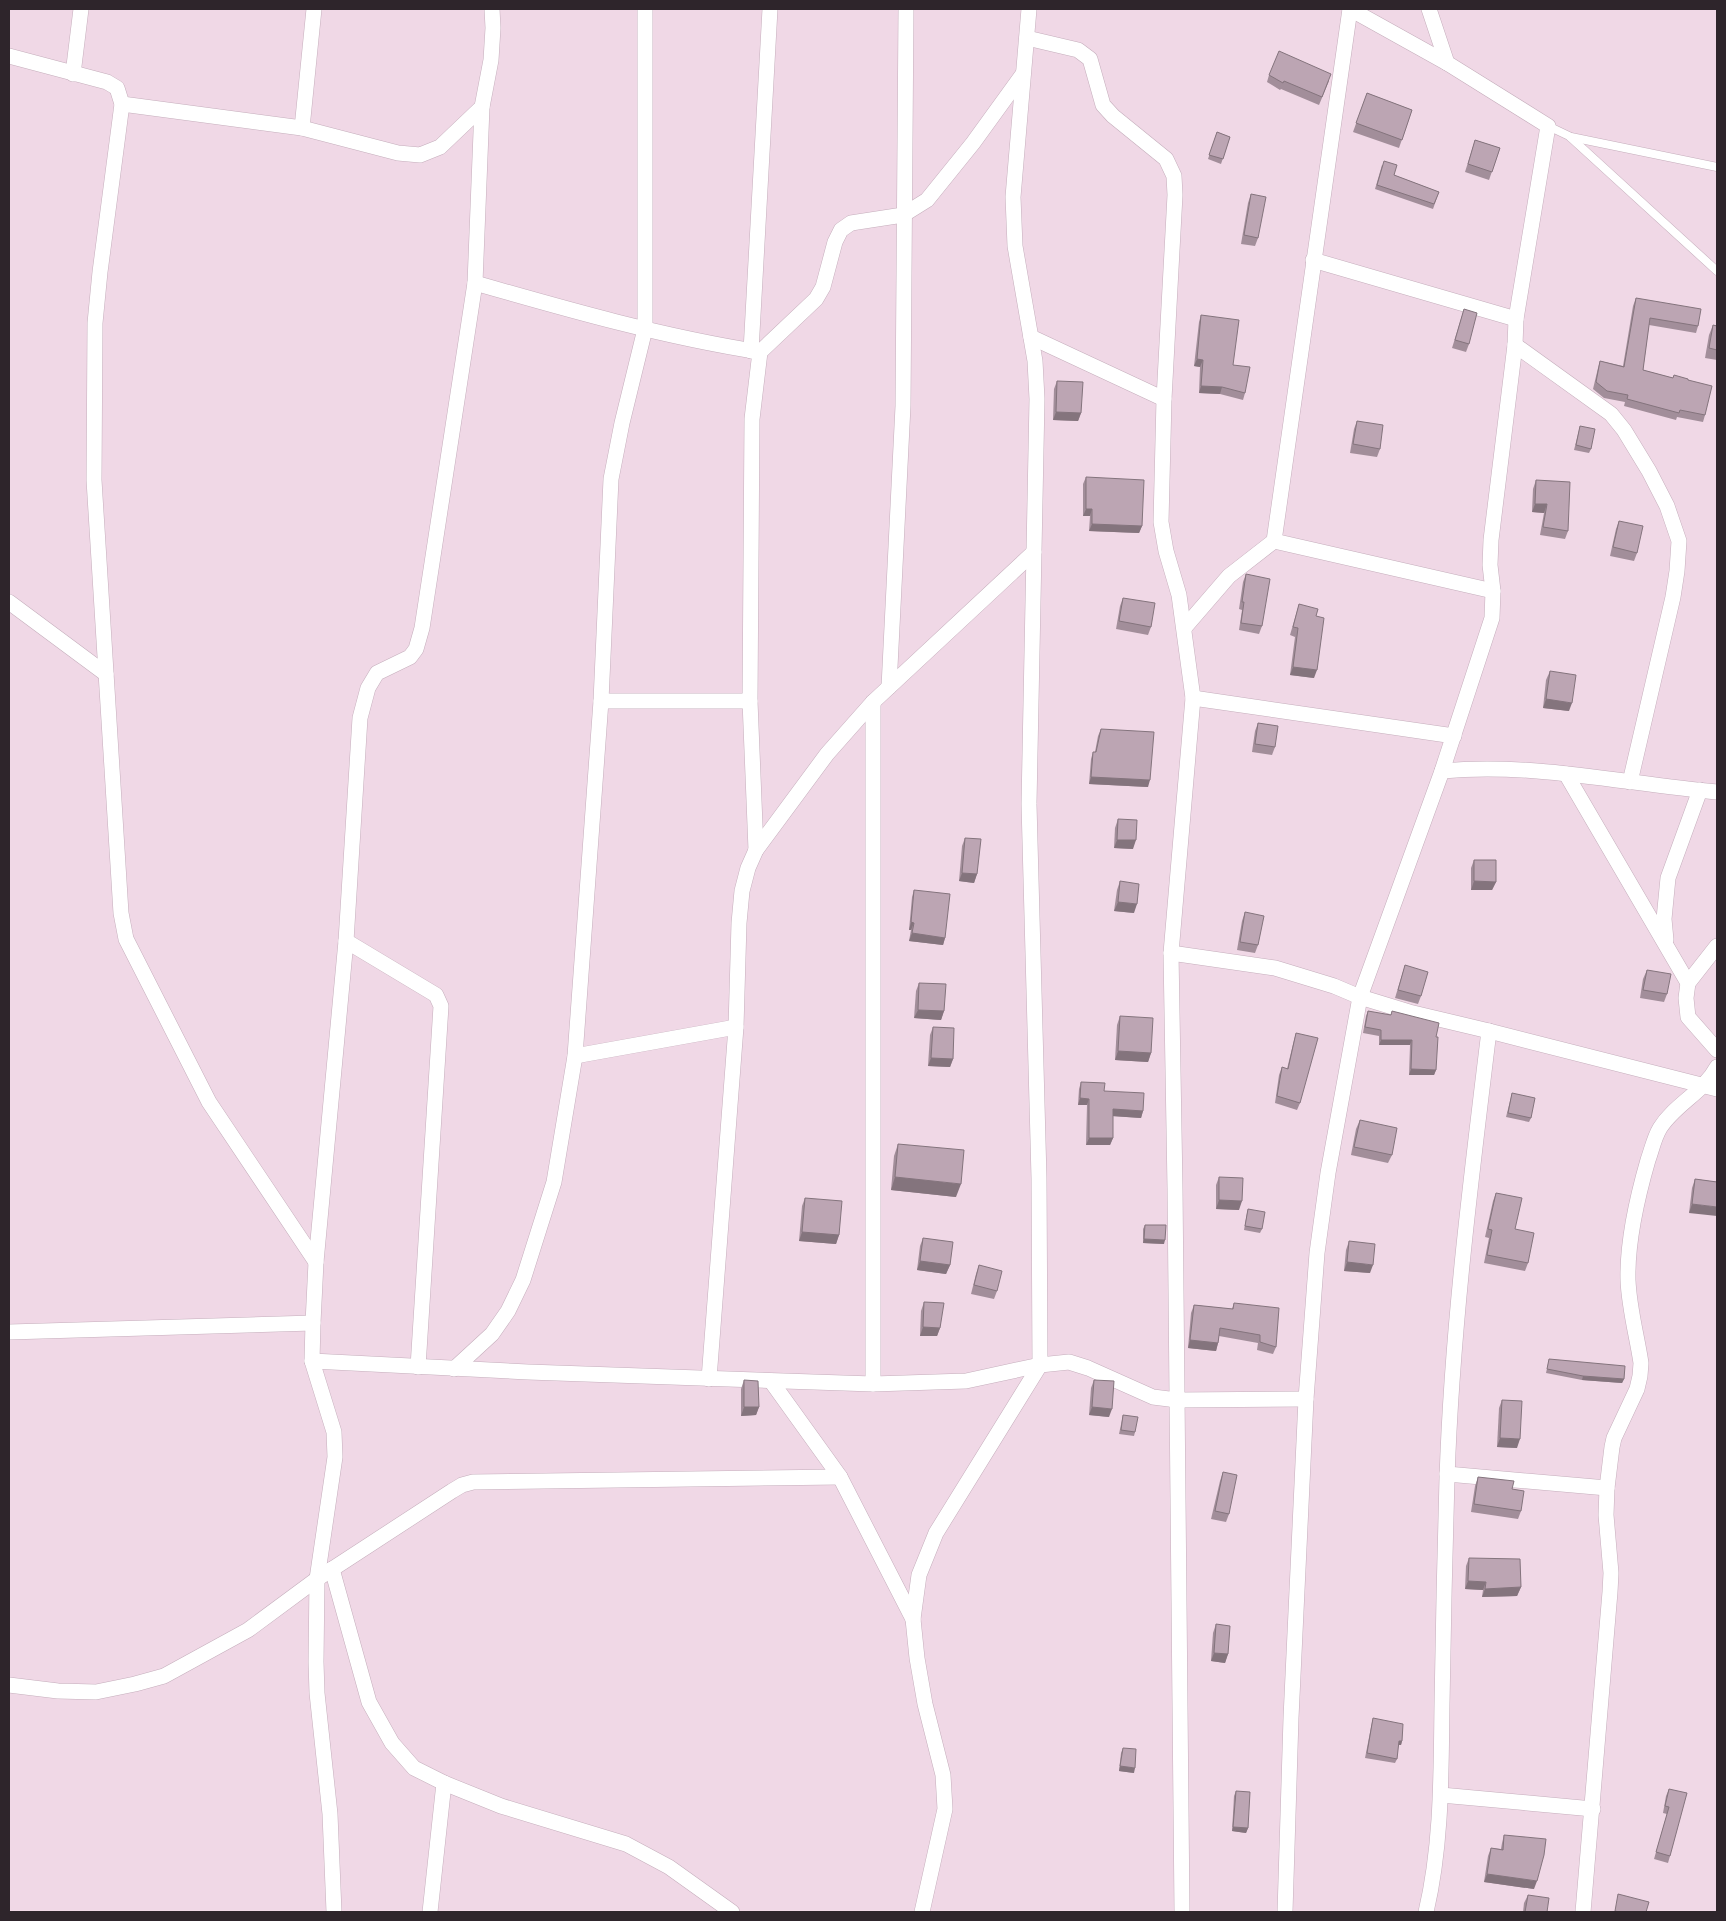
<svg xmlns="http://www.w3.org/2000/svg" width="1726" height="1921" viewBox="0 0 1726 1921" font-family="Merriweather,serif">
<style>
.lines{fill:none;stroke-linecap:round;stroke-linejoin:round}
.lane-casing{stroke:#c5aebc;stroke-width:9}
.street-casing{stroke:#c5aebc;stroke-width:16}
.lane{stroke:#fff;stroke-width:8}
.street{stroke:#fff;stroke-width:15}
.wall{fill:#a28e9a}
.shaded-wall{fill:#84747d}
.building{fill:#bca5b3;stroke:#84747d}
</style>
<rect width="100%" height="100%" fill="#f0d8e6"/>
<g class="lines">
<defs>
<g id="lane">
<polyline points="1548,126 1569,136 1717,271"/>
<polyline points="1571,137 1717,167"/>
</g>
<g id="street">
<polyline points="1350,9 1447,63"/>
<polyline points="1027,38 1078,50 1090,59 1103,105 1113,116 1166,159 1174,176 1175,195 1164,399 1161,522 1166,551 1179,595 1193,698 1171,953 1175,1188 1182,1912"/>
<polyline points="9,56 107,82 117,88 122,104 100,272 95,323 94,480 121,913 126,939 209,1102 316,1262"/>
<polyline points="73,74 81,9"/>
<polyline points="122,104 302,128 398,153 420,155 440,147 482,107"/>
<polyline points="302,128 314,9"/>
<polyline points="1313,260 1516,319"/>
<path d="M 475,283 C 569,310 664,337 760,352"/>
<polyline points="1031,337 1164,399"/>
<polyline points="1515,345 1611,414 1624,430 1649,471 1667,506 1679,541 1677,571 1673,597 1630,782"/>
<polyline points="751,351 770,9"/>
<polyline points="1274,541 1493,591"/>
<polyline points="9,602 106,674"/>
<polyline points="1185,627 1229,576 1274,541 1350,9"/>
<polyline points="889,687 903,406 906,9"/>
<polyline points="1193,698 1454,736"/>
<polyline points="601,701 750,701"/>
<path d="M 1442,771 C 1533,762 1626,784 1717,792"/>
<polyline points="1566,774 1688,983"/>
<polyline points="756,850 750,701 752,419 760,352 816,299 823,287 835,242 841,230 851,223 903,215 927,200 973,143 1023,74"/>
<polyline points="1666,940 1664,919 1668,878 1700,790"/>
<polyline points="346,941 436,995 441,1006 418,1367"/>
<polyline points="1717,946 1688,983 1686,998 1688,1017 1717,1050"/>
<polyline points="1171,953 1275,968 1334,986 1360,997 1409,1012 1489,1031 1717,1089"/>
<polyline points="575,1056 736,1027"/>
<polyline points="9,1332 313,1323"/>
<polyline points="312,1361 528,1372 873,1384 966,1381 1040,1365 1069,1362 1088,1368 1153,1397 1177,1400 1306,1399"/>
<polyline points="454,1369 492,1334 508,1311 523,1280 554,1182 575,1056 601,701 611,479 622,423 645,329 645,9"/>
<polyline points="709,1379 736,1027 739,923 742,891 748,868 756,850 827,754 873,702 1034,552"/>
<polyline points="771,1381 840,1477 913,1619"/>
<polyline points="873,1384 873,702"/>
<polyline points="1447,1474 1607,1488"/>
<polyline points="332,1569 369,1702 392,1743 414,1768 444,1783 501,1806 626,1844 669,1867 732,1912"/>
<polyline points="9,1685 58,1691 96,1692 135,1684 164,1676 248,1630 317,1579 452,1491 462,1485 473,1482 840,1477"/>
<polyline points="1441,1795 1593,1809"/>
<polyline points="334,1912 330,1814 317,1693 316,1662 317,1579 335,1457 334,1432 312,1361 313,1323 316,1262 346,941 360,718 368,688 377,673 410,657 416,649 422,628 475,283 482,107 491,60 493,28 492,9"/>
<polyline points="430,1912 444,1783"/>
<polyline points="922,1912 945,1809 943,1775 925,1704 917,1658 913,1619 919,1575 936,1533 1040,1365 1039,1178 1029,804 1037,399 1035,361 1015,246 1013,197 1029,9"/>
<polyline points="1285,1912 1291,1718 1306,1399 1317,1253 1328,1173 1360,997 1442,771 1492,618 1493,591 1490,565 1491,540 1515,345 1516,319 1548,126 1447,63 1429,9"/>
<path d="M 1426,1912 C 1442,1844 1441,1774 1442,1704 C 1443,1629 1445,1553 1447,1478 C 1452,1328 1471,1179 1489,1031"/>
<path d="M 1583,1912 L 1610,1592 L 1611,1573 L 1606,1515 L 1607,1488 L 1612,1447 L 1614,1438 L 1637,1389 L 1640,1376 L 1641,1363 C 1637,1336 1629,1308 1628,1280 C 1627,1240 1637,1198 1648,1160 C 1652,1149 1654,1138 1660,1128 C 1675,1104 1704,1092 1717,1067"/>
</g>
</defs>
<!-- lane casing -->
<use href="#lane" class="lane-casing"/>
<!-- street casing -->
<use href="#street" class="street-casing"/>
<!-- lane -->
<use href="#lane" class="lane"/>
<!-- street -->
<use href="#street" class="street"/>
</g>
<!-- wall -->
<g class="wall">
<polygon points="1269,75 1329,81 1319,105 1281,89 1280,90 1267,82"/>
<polygon points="1367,93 1412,110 1399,148 1353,132"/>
<polygon points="1217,132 1230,137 1221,164 1208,159"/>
<polygon points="1475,140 1500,148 1489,180 1465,172"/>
<polygon points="1382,165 1394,175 1439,192 1433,209 1375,189"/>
<polygon points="1251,194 1258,238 1255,246 1241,244 1248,203"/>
<polygon points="1636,298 1698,326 1696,333 1649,325 1643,370 1673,378 1688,380 1705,415 1703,422 1677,417 1676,420 1624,406 1625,402 1604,398 1593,389 1598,368 1600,361 1623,366 1633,306"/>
<polygon points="1464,309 1469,344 1466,352 1452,348"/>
<polygon points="1201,315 1233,365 1245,393 1243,400 1220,394 1199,393 1200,367 1194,366 1199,322"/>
<polygon points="1713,325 1717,326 1717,360 1705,358 1709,335"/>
<polygon points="1057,381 1081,413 1078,421 1053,420 1054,389"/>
<polygon points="1357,421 1380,449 1377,457 1350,453 1354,429"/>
<polygon points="1580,426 1591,449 1589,453 1574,450"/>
<polygon points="1086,477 1142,526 1139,533 1089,531 1090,516 1083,516 1083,484"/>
<polygon points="1536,480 1568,531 1565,539 1540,535 1544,513 1532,512 1533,489"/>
<polygon points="1619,521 1637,553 1634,561 1610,556 1616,529"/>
<polygon points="1246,574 1262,626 1259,634 1239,630 1242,610 1239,609 1243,582"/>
<polygon points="1123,598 1151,627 1148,635 1116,629 1120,606"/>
<polygon points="1299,604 1316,616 1314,678 1290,675 1295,637 1290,635"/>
<polygon points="1550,671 1569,711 1543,708 1546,680"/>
<polygon points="1258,723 1275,747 1272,755 1252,752 1255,731"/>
<polygon points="1101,729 1148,787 1089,784 1091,759 1093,752 1095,752 1098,736"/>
<polygon points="1118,819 1133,849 1114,848 1115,828"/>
<polygon points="965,838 977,874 974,883 959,881 962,846"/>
<polygon points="1474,860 1496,882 1492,890 1471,890 1471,868"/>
<polygon points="1120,881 1134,913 1114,911 1117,890"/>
<polygon points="914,890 945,938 943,945 909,941 911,930 909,930 912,897"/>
<polygon points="1245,912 1258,945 1255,953 1237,950 1242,921"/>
<polygon points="1405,965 1421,996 1418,1004 1395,998"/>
<polygon points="1647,970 1667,994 1664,1002 1640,998 1643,979"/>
<polygon points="919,983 944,1011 941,1020 914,1018 916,991"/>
<polygon points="1368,1011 1436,1037 1436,1070 1434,1075 1409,1075 1410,1045 1379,1045 1379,1036 1363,1033 1366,1016"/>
<polygon points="1120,1016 1151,1053 1148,1062 1115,1060 1117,1025"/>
<polygon points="933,1027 953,1059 950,1067 928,1066 930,1035"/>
<polygon points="1296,1033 1300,1103 1297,1110 1275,1103 1279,1075 1282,1067 1287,1069 1294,1040"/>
<polygon points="1081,1082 1104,1091 1143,1111 1141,1118 1113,1116 1113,1138 1110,1145 1086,1145 1087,1105 1078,1105 1079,1089"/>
<polygon points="1512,1093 1531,1118 1529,1122 1506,1117"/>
<polygon points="1360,1120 1392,1155 1388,1163 1351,1155 1356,1129"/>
<polygon points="898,1144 956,1197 891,1190 894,1156"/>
<polygon points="1219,1177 1239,1210 1216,1209 1216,1185"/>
<polygon points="1695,1179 1717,1182 1689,1213 1692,1188"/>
<polygon points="1496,1193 1528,1263 1525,1271 1484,1263 1489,1238 1485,1237 1493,1201"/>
<polygon points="805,1198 839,1235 836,1244 799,1241 802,1206"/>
<polygon points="1248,1209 1262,1229 1260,1233 1244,1230 1247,1213"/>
<polygon points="1145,1225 1164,1244 1143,1243 1143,1229"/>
<polygon points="923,1238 950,1265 946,1274 917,1270 920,1246"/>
<polygon points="1349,1241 1370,1273 1344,1271 1346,1250"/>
<polygon points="979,1265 997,1291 994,1299 971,1294 976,1274"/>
<polygon points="924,1302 940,1328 937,1336 920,1336 921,1311"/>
<polygon points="1234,1303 1276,1347 1273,1354 1257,1350 1258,1343 1219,1336 1218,1343 1216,1351 1188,1348 1191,1313 1194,1305 1232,1309"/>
<polygon points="1549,1359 1624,1379 1622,1383 1582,1380 1546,1373"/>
<polygon points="744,1380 759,1407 756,1415 741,1416 741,1389"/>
<polygon points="1094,1380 1109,1417 1089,1415 1091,1388"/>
<polygon points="1502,1400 1517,1448 1497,1447 1499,1408"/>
<polygon points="1123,1415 1135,1432 1134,1436 1119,1434"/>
<polygon points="1223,1472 1229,1514 1226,1522 1211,1519 1220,1481"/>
<polygon points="1478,1477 1512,1489 1521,1511 1518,1519 1471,1512 1475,1486"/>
<polygon points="1469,1558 1521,1587 1517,1596 1482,1597 1483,1590 1465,1589 1466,1566"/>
<polygon points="1216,1624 1228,1654 1225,1663 1211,1661 1213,1633"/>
<polygon points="1373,1718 1402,1741 1401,1745 1398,1745 1397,1759 1395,1763 1365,1758 1372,1722"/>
<polygon points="1123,1748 1134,1773 1119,1771 1121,1753"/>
<polygon points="1669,1789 1670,1856 1668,1863 1654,1859 1667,1814 1663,1813 1666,1796"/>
<polygon points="1236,1791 1248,1828 1246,1833 1232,1831 1234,1796"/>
<polygon points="1504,1835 1534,1889 1484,1882 1488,1856 1491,1848 1501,1849 1502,1843"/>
<polygon points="1528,1895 1547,1912 1523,1912 1524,1903"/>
</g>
<!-- shaded-wall -->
<g class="shaded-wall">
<polygon points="1197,359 1203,360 1200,367 1194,366"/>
<polygon points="1201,386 1222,387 1220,394 1199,393"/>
<polygon points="1056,412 1081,413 1078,421 1053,420"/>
<polygon points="1535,504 1547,504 1544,513 1532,512"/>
<polygon points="1086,509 1092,509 1090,516 1083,516"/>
<polygon points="1092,524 1142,526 1139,533 1089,531"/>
<polygon points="1293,667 1317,670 1314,678 1290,675"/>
<polygon points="1546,699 1572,703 1569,711 1543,708"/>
<polygon points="1091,777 1150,780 1148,787 1089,784"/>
<polygon points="1117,840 1136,840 1133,849 1114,848"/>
<polygon points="962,873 977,874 974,883 959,881"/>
<polygon points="1474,881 1496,882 1492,890 1471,890"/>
<polygon points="1118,902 1137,904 1134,913 1114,911"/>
<polygon points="911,922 914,923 911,930 909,930"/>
<polygon points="912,933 945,938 943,945 909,941"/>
<polygon points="918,1010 944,1011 941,1020 914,1018"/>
<polygon points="1381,1040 1412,1040 1410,1045 1379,1045"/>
<polygon points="1118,1051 1151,1053 1148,1062 1115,1060"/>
<polygon points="931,1058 953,1059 950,1067 928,1066"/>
<polygon points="1411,1069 1436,1070 1434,1075 1409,1075"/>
<polygon points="1080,1098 1089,1099 1087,1105 1078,1105"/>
<polygon points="1113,1109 1143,1111 1141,1118 1111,1116"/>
<polygon points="1089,1138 1113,1138 1110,1145 1086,1145"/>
<polygon points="895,1177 961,1184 956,1197 891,1190"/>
<polygon points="1219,1200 1242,1201 1239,1210 1216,1209"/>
<polygon points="1692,1204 1717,1207 1717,1216 1689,1213"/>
<polygon points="802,1232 839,1235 836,1244 799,1241"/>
<polygon points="1144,1239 1165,1240 1164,1244 1143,1243"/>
<polygon points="920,1261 950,1265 946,1274 917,1270"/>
<polygon points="1347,1262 1373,1265 1370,1273 1344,1271"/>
<polygon points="923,1327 940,1328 937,1336 920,1336"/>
<polygon points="1190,1340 1218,1343 1216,1351 1188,1348"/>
<polygon points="1583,1376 1624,1379 1622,1383 1582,1380"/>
<polygon points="744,1407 759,1407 756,1415 741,1416"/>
<polygon points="1092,1407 1112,1409 1109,1417 1089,1415"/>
<polygon points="1500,1438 1520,1439 1517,1448 1497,1447"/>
<polygon points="1468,1581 1486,1582 1483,1590 1465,1589"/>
<polygon points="1521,1587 1517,1596 1482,1597 1485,1589"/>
<polygon points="1214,1653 1228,1654 1225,1663 1211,1661"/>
<polygon points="1399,1741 1402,1741 1401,1745 1397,1745"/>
<polygon points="1120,1766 1135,1768 1134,1773 1119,1771"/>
<polygon points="1233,1827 1248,1828 1246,1833 1232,1831"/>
<polygon points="1487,1874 1537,1881 1534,1889 1484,1882"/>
</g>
<!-- building -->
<g class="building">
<polygon points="1279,51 1331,74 1322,97 1284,81 1283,83 1269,75"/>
<polygon points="1367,93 1412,110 1402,140 1356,123"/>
<polygon points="1217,132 1230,137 1223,159 1209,155"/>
<polygon points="1475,140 1500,148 1492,172 1468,164"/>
<polygon points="1384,161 1397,165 1394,175 1439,192 1434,204 1377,185"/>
<polygon points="1251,194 1266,197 1258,238 1244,235"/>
<polygon points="1636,298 1701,309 1698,326 1650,318 1643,370 1673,378 1674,375 1688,379 1688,380 1712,386 1705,415 1680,410 1679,413 1627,399 1628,395 1607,391 1596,382 1600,361 1624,367"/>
<polygon points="1464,309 1477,313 1469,344 1455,340"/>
<polygon points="1201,315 1239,320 1233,365 1250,367 1245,393 1222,387 1201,386 1203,360 1197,359"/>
<polygon points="1713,325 1717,326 1717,350 1709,348"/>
<polygon points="1057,381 1083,382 1081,413 1056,412"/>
<polygon points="1357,421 1383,425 1380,449 1353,444"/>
<polygon points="1580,426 1595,429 1591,449 1576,445"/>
<polygon points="1086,477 1144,480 1142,526 1092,524 1092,509 1086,509"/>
<polygon points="1536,480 1570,482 1568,531 1543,527 1547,504 1535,504"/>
<polygon points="1619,521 1643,526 1637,553 1613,547"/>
<polygon points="1246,574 1270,579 1262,626 1241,623 1244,602 1242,602"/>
<polygon points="1123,598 1155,603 1151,627 1119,621"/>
<polygon points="1299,604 1318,609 1316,616 1324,618 1317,670 1293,667 1298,628 1293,627"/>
<polygon points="1550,671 1576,675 1572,703 1546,699"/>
<polygon points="1258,723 1278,726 1275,747 1255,744"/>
<polygon points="1101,729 1154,732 1150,780 1091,777 1093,752 1096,752"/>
<polygon points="1118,819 1137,820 1136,840 1117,840"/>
<polygon points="965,838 981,839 977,874 962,873"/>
<polygon points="1474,860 1496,860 1496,882 1474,881"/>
<polygon points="1120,881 1139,884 1137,904 1118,902"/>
<polygon points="914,890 950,894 945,938 912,933 914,923 911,922"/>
<polygon points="1245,912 1264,916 1258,945 1240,942"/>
<polygon points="1405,965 1428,972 1421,996 1398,990"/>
<polygon points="1647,970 1671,974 1667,994 1643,990"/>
<polygon points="919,983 946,984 944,1011 918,1010"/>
<polygon points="1368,1011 1391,1015 1392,1011 1439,1023 1436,1037 1438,1037 1436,1070 1411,1069 1412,1040 1381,1040 1381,1030 1365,1027"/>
<polygon points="1120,1016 1153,1018 1151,1053 1118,1051"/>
<polygon points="933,1027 954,1028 953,1059 931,1058"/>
<polygon points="1296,1033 1318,1038 1300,1103 1277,1096 1282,1067 1288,1069"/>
<polygon points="1081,1082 1105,1083 1104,1091 1144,1093 1143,1111 1113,1109 1113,1138 1089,1138 1089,1099 1080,1098"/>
<polygon points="1512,1093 1535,1098 1531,1118 1508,1113"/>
<polygon points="1360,1120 1397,1128 1392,1155 1354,1147"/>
<polygon points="898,1144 964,1150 961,1184 895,1177"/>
<polygon points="1219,1177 1243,1178 1242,1201 1219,1200"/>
<polygon points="1695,1179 1717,1182 1717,1207 1692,1204"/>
<polygon points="1496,1193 1522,1198 1515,1229 1534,1233 1528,1263 1487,1255 1492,1230 1488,1229"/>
<polygon points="805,1198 842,1201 839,1235 802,1232"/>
<polygon points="1248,1209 1265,1212 1262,1229 1245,1226"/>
<polygon points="1145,1225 1166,1225 1165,1240 1144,1239"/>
<polygon points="923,1238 953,1242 950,1265 920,1261"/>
<polygon points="1349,1241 1375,1244 1373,1265 1347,1262"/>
<polygon points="979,1265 1002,1271 997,1291 974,1285"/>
<polygon points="924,1302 944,1303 940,1328 923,1327"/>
<polygon points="1234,1303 1279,1308 1276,1347 1260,1342 1260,1335 1220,1328 1218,1343 1190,1340 1194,1305 1233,1309"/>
<polygon points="1549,1359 1625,1366 1624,1379 1583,1376 1547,1369"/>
<polygon points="744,1380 758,1381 759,1407 744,1407"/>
<polygon points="1094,1380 1114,1381 1112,1409 1092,1407"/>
<polygon points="1502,1400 1522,1401 1520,1439 1500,1438"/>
<polygon points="1123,1415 1138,1417 1135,1432 1121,1430"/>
<polygon points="1223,1472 1237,1475 1229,1514 1215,1511"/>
<polygon points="1478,1477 1514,1481 1512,1489 1524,1491 1521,1511 1474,1504"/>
<polygon points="1469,1558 1520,1559 1521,1587 1485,1589 1486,1582 1468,1581"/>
<polygon points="1216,1624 1230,1626 1228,1654 1214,1653"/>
<polygon points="1373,1718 1403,1724 1402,1741 1399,1741 1397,1759 1367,1753"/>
<polygon points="1123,1748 1136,1749 1135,1768 1120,1766"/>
<polygon points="1669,1789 1687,1793 1670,1856 1656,1852 1669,1807 1665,1806"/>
<polygon points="1236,1791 1250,1792 1248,1828 1233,1827"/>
<polygon points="1504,1835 1546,1839 1544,1855 1537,1881 1487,1874 1491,1848 1503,1850"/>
<polygon points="1618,1894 1649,1902 1646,1912 1619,1912 1615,1911"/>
<polygon points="1528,1895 1549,1898 1547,1912 1525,1912"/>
</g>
<!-- border -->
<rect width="1726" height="1921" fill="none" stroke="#2e252b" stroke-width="20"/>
</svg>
